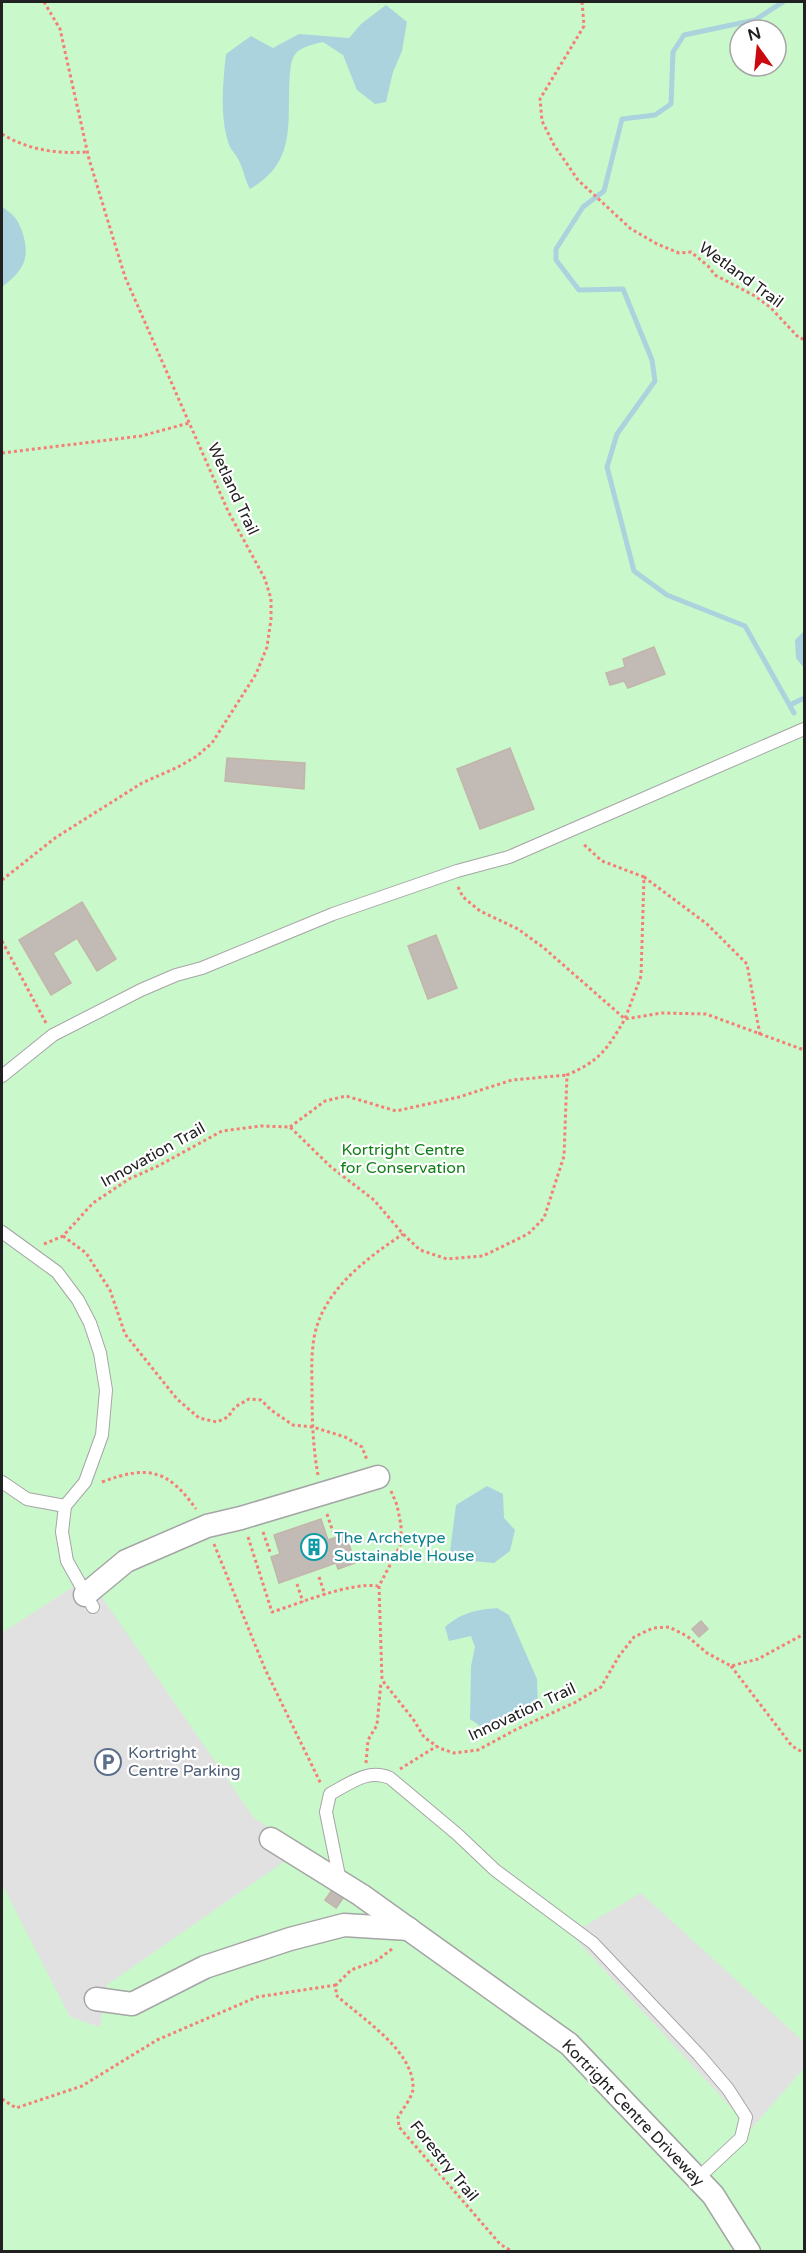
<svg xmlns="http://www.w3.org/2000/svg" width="806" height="2253" viewBox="0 0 806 2253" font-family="'Varela Round',sans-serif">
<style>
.park{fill:#c9f8cb;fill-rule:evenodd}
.parking{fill:#e1e1e1}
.water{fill:#abd3dd}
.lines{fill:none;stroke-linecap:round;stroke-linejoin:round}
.stream{stroke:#abd3dd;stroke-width:5}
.building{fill:#c2bab5;stroke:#c3b5ab;stroke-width:1.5}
.lane-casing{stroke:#a5a5a5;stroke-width:14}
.street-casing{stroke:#a5a5a5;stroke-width:25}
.path{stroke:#f57f76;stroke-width:3;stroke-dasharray:3 3;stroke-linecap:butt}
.lane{stroke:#fff;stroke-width:12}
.street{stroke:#fff;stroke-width:22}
.labels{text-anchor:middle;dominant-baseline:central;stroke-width:4.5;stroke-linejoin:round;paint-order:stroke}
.street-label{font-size:16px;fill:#212121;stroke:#fff}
.park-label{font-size:16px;fill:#107f16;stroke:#fff}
.culture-label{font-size:16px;fill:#0d838f;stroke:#fff;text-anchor:start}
.service-label{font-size:16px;fill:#4e5e75;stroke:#fff;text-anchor:start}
</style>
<rect width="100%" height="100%" fill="#f1eee9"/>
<!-- park -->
<path class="park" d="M 2,2 L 804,2 L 804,2251 L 2,2251 ZM 740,30 L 776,30 L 776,66 L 740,66 Z"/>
<!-- parking -->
<g class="parking">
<polygon points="88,1577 254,1818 302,1849 107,1985 100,2027 70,2017 2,1884 2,1633"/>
<polygon points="641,1893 804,2042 804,2068 751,2129 571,1934"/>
</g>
<!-- water -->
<g class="water">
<path d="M 386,5 L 407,22 L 402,51 L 393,72 L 386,102 L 375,104 L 357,90 L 343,55 L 323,42 C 315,44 304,46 297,52 C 291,58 291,66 290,73 C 286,120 299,161 250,189 C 245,180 244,171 240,163 C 238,157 233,152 230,147 C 219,120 223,82 226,54 L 251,36 L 273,48 L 299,34 L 349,38 L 361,24 Z"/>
<path d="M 2,207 C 13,214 17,218 22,231 C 31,258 24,270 2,287 Z"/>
<polygon points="804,631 804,668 796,658 795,640"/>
<polygon points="487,1486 503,1494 504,1518 515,1530 510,1551 494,1563 449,1559 456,1505"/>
<path d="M 497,1608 L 509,1615 L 537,1679 L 538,1706 L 484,1729 L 470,1719 L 471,1666 L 475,1647 L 471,1636 L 449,1641 L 445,1627 C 463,1612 475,1610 497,1608 Z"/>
</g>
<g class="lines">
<!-- stream -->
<g class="stream">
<polyline points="783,2 755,20 684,35 673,52 671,104 655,115 622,119 604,191 583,207 556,249 556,260 579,290 623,289 652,360 655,381 617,434 607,467 634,571 667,595 745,626 794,713"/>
<polyline points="790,705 804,698"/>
</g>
</g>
<!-- building -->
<g class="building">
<polygon points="654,647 665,674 628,688 624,681 610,685 606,673 625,667 623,659"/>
<polygon points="510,748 534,809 480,829 457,769"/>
<polygon points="227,758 305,763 304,789 225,781"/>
<polygon points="82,902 116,959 97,971 77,938 53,953 71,983 51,995 19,940"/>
<polygon points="436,935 457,988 428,999 408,946"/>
<polygon points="321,1519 328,1540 346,1534 355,1563 338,1569 336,1563 279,1583 271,1557 280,1554 274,1535"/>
<polygon points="701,1621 708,1629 699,1637 692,1629"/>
<polygon points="332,1890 344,1897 336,1908 325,1900"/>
</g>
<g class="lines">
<defs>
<g id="lane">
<polyline points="2,1076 53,1035 141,990 176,975 202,968 333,914 457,871 509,857 804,729"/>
<polyline points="2,1232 57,1272 78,1300 90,1323 100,1353 106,1390 102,1435 85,1482 65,1506 62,1532 67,1561 93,1607"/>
<polyline points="2,1482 27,1499 65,1506"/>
<path d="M 340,1881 L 326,1812 L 330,1794 C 349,1784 368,1768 390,1778 L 457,1834 L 495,1870 L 593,1943 L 699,2055 L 728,2089 L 746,2117 L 741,2138 L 697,2179"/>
</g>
<g id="street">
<polyline points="85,1595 126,1561 207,1526 241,1518 378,1477"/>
<polyline points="271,1839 361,1895 569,2044 713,2195 749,2252"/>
<polyline points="96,1999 132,2004 205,1967 290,1939 344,1925 409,1929"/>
</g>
</defs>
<!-- lane casing -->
<use href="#lane" class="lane-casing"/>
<!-- street casing -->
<use href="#street" class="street-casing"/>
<!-- path -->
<g class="path">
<polyline points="582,2 584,26 540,99 542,121 554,145 578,180 631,229 657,244 679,253 691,252 708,266 715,275 755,296 770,307 799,338 804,339"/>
<path d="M 2,134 C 28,150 57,154 87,152"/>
<polyline points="2,453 141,436 189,423"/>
<polyline points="644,877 707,924 747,964 760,1035"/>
<polyline points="2,880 55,838 142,783 178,767 197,756 212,743 256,674 267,647 271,619 271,599 265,579 228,511 125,277 89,159 60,29 44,2"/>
<polyline points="458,887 463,897 480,911 518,929 544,948 625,1019 641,976 644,877 602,861 582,843"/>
<polyline points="2,941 46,1023"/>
<polyline points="290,1127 325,1101 346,1096 396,1111 459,1097 512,1080 567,1075"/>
<polyline points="63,1236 86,1253 110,1290 125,1334 177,1399 199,1418 217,1422 228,1417 235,1407 249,1399 261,1400 271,1410 293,1425 313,1427 345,1437 362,1447 367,1460"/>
<path d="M 44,1244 L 63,1236 L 93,1203 L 129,1179 L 158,1166 L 222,1131 L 261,1126 L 290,1127 L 331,1167 L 374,1200 L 403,1234 L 420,1250 L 447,1259 L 483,1256 L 528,1234 L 544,1218 L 564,1156 L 567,1075 C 600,1061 607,1049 625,1019 L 662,1013 L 706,1014 L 804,1050"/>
<path d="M 318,1475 C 313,1448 312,1420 312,1392 C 312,1377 311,1361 313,1346 C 317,1295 364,1260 403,1234"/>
<path d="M 102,1482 C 147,1465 168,1469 196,1509"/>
<polyline points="391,1491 397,1505 401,1525 401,1544 379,1586 382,1680 413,1719 424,1737 439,1748 454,1753 478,1750 515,1730 574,1703 601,1687 619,1656 634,1637 653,1628 669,1627 687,1636 707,1653 731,1666 758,1659 804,1634"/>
<polyline points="327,1514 333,1532"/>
<polyline points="263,1532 270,1552"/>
<path d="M 248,1537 L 272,1612 C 301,1603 349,1582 378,1586"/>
<polyline points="214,1544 265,1669 321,1784"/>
<polyline points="319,1577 325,1595"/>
<polyline points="297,1584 303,1602"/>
<polyline points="731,1666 792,1746 804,1753"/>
<polyline points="366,1763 368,1740 377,1725 381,1682"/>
<polyline points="400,1769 437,1746"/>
<path d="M 392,1949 L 376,1961 L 351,1970 L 336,1985 L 336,1995 C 361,2018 415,2051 413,2089 C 412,2098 402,2110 398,2117 L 399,2127 L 500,2244 L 513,2252"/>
<polyline points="2,2099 16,2108 82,2086 157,2040 257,1997 336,1985"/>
</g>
<!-- lane -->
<use href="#lane" class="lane"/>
<!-- street -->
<use href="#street" class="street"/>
</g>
<!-- icons -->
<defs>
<symbol id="building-ring" viewBox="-11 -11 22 22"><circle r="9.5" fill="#fff" stroke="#0f9aa8" stroke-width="1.5"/><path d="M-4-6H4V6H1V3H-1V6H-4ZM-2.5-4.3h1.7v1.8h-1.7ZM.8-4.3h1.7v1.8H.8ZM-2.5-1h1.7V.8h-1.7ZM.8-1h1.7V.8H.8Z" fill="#0f9aa8"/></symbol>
<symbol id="parking-ring" viewBox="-11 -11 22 22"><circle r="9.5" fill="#fff" stroke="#5c6f8a" stroke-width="1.5"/><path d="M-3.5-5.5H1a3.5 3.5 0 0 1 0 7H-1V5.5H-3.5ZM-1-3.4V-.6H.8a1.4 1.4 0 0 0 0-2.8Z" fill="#5c6f8a"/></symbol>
</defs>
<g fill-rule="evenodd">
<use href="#building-ring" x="299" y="1532" width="30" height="30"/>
<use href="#parking-ring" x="93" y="1747" width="30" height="30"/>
</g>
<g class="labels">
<!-- street labels -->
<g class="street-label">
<text transform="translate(741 275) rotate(36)">Wetland Trail</text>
<text transform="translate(233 489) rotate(65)">Wetland Trail</text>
<text transform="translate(153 1155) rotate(-29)">Innovation Trail</text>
<text transform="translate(522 1712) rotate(-25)">Innovation Trail</text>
<text transform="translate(633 2113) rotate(46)">Kortright Centre Driveway</text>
<text transform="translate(444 2161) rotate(51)">Forestry Trail</text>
</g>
<!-- park labels -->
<g class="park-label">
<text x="403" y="1150">Kortright Centre<tspan x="403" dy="18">for Conservation</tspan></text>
</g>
<!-- culture labels -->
<g class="culture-label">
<text x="334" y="1538">The Archetype<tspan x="334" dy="18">Sustainable House</tspan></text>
</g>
<!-- service labels -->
<g class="service-label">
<text x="128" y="1753">Kortright<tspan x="128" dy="18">Centre Parking</tspan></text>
</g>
</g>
<!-- border -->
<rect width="806" height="2253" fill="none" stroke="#212121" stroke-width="6"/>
<!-- north arrow -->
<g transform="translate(758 48) rotate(345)"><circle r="28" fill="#ffffff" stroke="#a6a6a6" stroke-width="1.5"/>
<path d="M0-4.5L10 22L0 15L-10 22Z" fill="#cb080d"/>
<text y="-9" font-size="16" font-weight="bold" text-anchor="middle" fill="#212121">N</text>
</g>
</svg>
